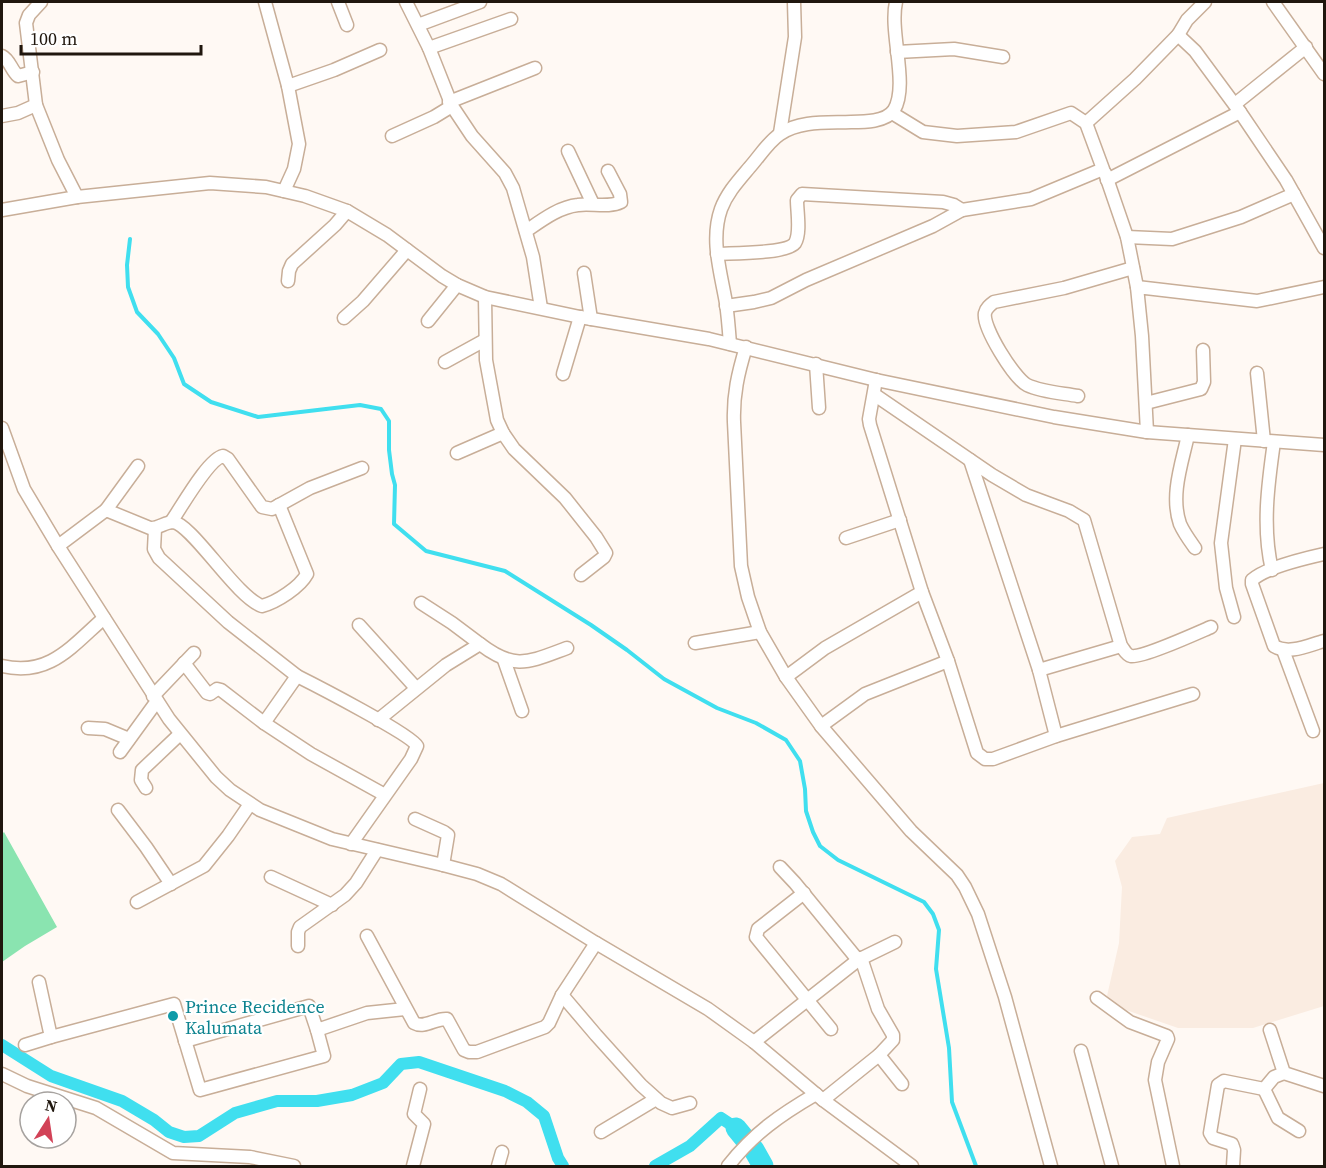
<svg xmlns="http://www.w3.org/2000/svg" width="1326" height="1168" viewBox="0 0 1326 1168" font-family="'Source Serif 4',serif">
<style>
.built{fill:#faece1}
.green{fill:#8ae4b0}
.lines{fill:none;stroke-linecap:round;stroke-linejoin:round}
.stream{stroke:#40dfef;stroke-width:4}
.canal{stroke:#40dfef;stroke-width:12}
.river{stroke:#40dfef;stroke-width:21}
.minor-casing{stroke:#c8ae98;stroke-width:15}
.minor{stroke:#fff;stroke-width:12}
.culture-dot{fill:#0f9aa8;stroke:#fff;stroke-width:2}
.labels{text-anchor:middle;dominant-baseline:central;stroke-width:4.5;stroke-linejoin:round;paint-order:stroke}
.culture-label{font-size:18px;fill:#0d838f;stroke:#fff;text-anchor:start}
</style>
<rect width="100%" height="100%" fill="#fff9f4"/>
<!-- built -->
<polygon class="built" points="1324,783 1324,1006 1253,1028 1178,1028 1123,1009 1107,996 1119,943 1122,887 1115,861 1132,837 1160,834 1167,818"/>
<!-- green -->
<polygon class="green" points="4,832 57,927 25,946 2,962 2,834"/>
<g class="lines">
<!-- stream -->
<polyline class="stream" points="130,239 127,265 128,287 137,312 158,334 174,358 184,384 211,402 258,417 360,405 381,409 389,421 389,450 392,474 395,485 394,524 426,551 505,571 591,625 627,650 664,679 717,708 756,723 786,740 800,761 805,789 806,811 813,832 820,846 838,860 924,902 933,914 939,930 936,969 949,1048 952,1102 976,1166"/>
<!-- canal -->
<g class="canal">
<polyline points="2,1045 51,1076 122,1101 154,1120 169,1132 184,1137 199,1136 235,1113 277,1101 317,1101 352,1095 383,1083 401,1064 419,1062 505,1091 527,1102 544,1116 558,1158 563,1166"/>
<polyline points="655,1166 690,1146 721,1118 736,1128"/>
</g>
<!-- river -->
<polyline class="river" points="736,1128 754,1150 763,1166"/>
<defs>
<g id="minor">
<polyline points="41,2 29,15 26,23 36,105 58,160 77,197"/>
<polyline points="265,2 288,86 299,144 294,169 284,191"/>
<polyline points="338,2 347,25"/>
<polyline points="406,2 429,48 452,106 472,136 505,173 513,188 533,257 541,308"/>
<polyline points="1273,2 1324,74"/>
<polyline points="418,25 480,2"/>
<polyline points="1178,35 1187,20 1205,2"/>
<polyline points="429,48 511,19"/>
<polyline points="897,52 954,49 1003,57"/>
<path d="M 2,56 C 10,60 11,70 18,76 L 33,72"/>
<polyline points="288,86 334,70 380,50"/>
<polyline points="449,102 535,68"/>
<polyline points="1235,104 1306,47"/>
<polyline points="892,113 923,132 957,136 1016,132 1071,113 1086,123 1103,169 1031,199 962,210"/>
<polyline points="2,116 18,113 36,105"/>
<polyline points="1086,123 1135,79 1178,35 1195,51 1240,112 1286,180 1324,248"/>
<polyline points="780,133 795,37 794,2"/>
<polyline points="392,136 434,117 452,106"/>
<polyline points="568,151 593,204"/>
<polyline points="1105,173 1127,237 1137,287"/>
<polyline points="1107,180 1240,112"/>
<polyline points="2,210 77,197 210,183 266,187 305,196 347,211 387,235 442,276 457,285 485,297 580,317 709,339 876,380 1054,417 1147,432 1324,445"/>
<path d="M 526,231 C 542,220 559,207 578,205 C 591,203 609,208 621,202 L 620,194 L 608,171"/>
<polyline points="1127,237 1172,239 1241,217 1294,194"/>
<path d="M 717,254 C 731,253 787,254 795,243 C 801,233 797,212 797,200 L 802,194 L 943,202 L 954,205 L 962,210 L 933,226 L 806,280 L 771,298 L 754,302 L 726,306"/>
<polyline points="584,273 591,319"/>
<polyline points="288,281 289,271 292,264 335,225 347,211"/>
<polyline points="485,297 486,360 497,420 503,433 514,449 565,498 596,537 606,553 604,557 581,575"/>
<polyline points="344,318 363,301 407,250"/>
<polyline points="428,321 457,285"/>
<path d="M 730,344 C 729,331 728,317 726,303 C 721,273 710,240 721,209 C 727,193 738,181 749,168 C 759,157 768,142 780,134 C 800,120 829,123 851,122 C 864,122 886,122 894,110 C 909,85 889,32 896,2"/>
<path d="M 746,347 C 738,373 733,395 734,422 L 741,566 L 748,597 L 760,632 L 786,677 L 821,726 L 911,831 L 957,875 L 965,887 L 978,914 L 1005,997 L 1051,1166"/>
<polyline points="445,362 485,340"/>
<polyline points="816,364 819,408"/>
<polyline points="1257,373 1264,441"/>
<polyline points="563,374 580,317"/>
<polyline points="876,380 869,419 870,425 922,592 948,661 977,753 985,759 993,759 1056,736 1193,694"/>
<path d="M 875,395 L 992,475 L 1026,495 L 1069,511 L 1084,520 L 1121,646 C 1124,649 1126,655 1131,656 C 1142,658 1197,633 1211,627"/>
<path d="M 1078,396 C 1061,393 1042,392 1027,385 C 1014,378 982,327 985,313 C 986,308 990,305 994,302 L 1064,288 L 1133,268"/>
<polyline points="1146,403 1201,389 1204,382 1203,350"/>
<polyline points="2,428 24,489 58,546 169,719 216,777 230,790 260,810 332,839 443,865 477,874 501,884 596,943 708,1009 754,1042 823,1100 912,1166"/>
<polyline points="1147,432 1142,336 1137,287 1257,301 1324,287"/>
<path d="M 1188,435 C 1182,463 1170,495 1180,524 C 1184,533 1190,541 1195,548"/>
<polyline points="457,453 503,433"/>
<polyline points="970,460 1039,670 1121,646"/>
<polyline points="106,510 138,466"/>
<path d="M 171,522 C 181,508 208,459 223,456 L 228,459 L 262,507 L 272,509 L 310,488 L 362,468"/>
<polyline points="155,529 154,549 159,558 228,622 297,676"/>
<polyline points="846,538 900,520"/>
<path d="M 58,546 L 106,510 L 150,528 C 158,529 165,522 173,522 C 192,524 236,597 262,606 C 277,602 300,587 307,574 L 279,505"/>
<path d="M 1324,554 C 1306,558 1265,568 1252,580 L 1252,584 L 1274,646 C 1289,655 1309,645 1324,641"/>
<path d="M 1272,570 C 1262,528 1268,484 1274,442"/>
<polyline points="1234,617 1226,588 1221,543 1235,439"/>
<polyline points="359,625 416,688"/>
<polyline points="695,643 760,632"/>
<path d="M 480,644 C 515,671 529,662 567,648"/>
<polyline points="1283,650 1313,731"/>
<polyline points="504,660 522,711"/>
<polyline points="184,663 207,693 210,694 217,689 221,690 264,723"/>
<path d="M 2,666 C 49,677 71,647 104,618"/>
<polyline points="1039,670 1056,736"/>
<polyline points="786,677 825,648 922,592"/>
<polyline points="153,696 194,653"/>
<polyline points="378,720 446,665 480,644 452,623 421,603"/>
<polyline points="821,726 865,694 948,661"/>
<polyline points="88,728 105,729 129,739"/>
<polyline points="120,752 157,701"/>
<polyline points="146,788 141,780 142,770 180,734"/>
<polyline points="118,810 146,847 171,884"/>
<polyline points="415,819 444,832 448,835 443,865"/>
<path d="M 351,844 L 411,759 L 417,746 C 412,735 315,685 297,676 L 264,723 L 311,754 L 385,795"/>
<polyline points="780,867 795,883 858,960"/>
<polyline points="271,877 332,905"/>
<polyline points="804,893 758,929 756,937 831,1029"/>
<polyline points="137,902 204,866 228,836 250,804"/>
<path d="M 367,936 L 414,1023 C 425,1029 435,1018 447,1019 L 464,1050 L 469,1052 L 477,1052 L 545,1027 L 549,1023 L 562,995 L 596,943"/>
<polyline points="298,946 298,932 300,927 345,895 356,883 377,850"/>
<polyline points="39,982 51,1037 174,1004 200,1090 324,1056 317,1030"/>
<polyline points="562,995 596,1035 641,1085 661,1103 672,1108 690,1103"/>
<polyline points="1097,998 1130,1022 1167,1036 1168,1039 1158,1062 1155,1080 1173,1166"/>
<polyline points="1270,1030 1284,1073 1324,1086"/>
<polyline points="185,1041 309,1006 317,1030 367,1013 405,1009"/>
<polyline points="754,1042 858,960 895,942"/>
<polyline points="25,1045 51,1037"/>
<polyline points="1081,1051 1112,1166"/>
<polyline points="879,1055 902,1084"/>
<polyline points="2,1074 27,1086 96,1108 173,1153 250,1157 294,1166"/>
<polyline points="1264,1089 1278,1118 1299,1131"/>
<polyline points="823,1100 879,1055 893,1040 893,1035 878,1009 861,958"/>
<polyline points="601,1132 656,1099"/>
<polyline points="413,1166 424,1124 414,1114 420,1089"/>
<polyline points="498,1166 502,1152"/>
<path d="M 728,1166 C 754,1133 780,1115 816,1094"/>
<polyline points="1233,1166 1234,1150 1232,1144 1213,1138 1210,1133 1218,1085 1224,1081 1264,1089 1274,1077 1284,1073"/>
</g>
</defs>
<!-- minor casing -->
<use href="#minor" class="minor-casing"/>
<!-- minor -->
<use href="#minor" class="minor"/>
</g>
<!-- markers -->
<circle class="culture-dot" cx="173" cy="1016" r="6"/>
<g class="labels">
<!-- culture labels -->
<g class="culture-label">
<text x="185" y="1006">Prince Recidence<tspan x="185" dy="21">Kalumata</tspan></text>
</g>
</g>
<!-- border -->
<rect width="1326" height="1168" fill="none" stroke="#20170e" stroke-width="6"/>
<!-- north arrow -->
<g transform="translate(48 1120) rotate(12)"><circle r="28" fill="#ffffff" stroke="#a6a29f" stroke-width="1.5"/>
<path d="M0-4.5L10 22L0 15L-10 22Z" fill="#d24257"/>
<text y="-9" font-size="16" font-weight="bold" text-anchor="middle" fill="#20170e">N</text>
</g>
<!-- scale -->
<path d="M21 45v9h180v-9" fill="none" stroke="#20170e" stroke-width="3"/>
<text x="30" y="45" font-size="18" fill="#20170e" stroke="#ffffff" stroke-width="4.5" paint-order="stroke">100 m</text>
</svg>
